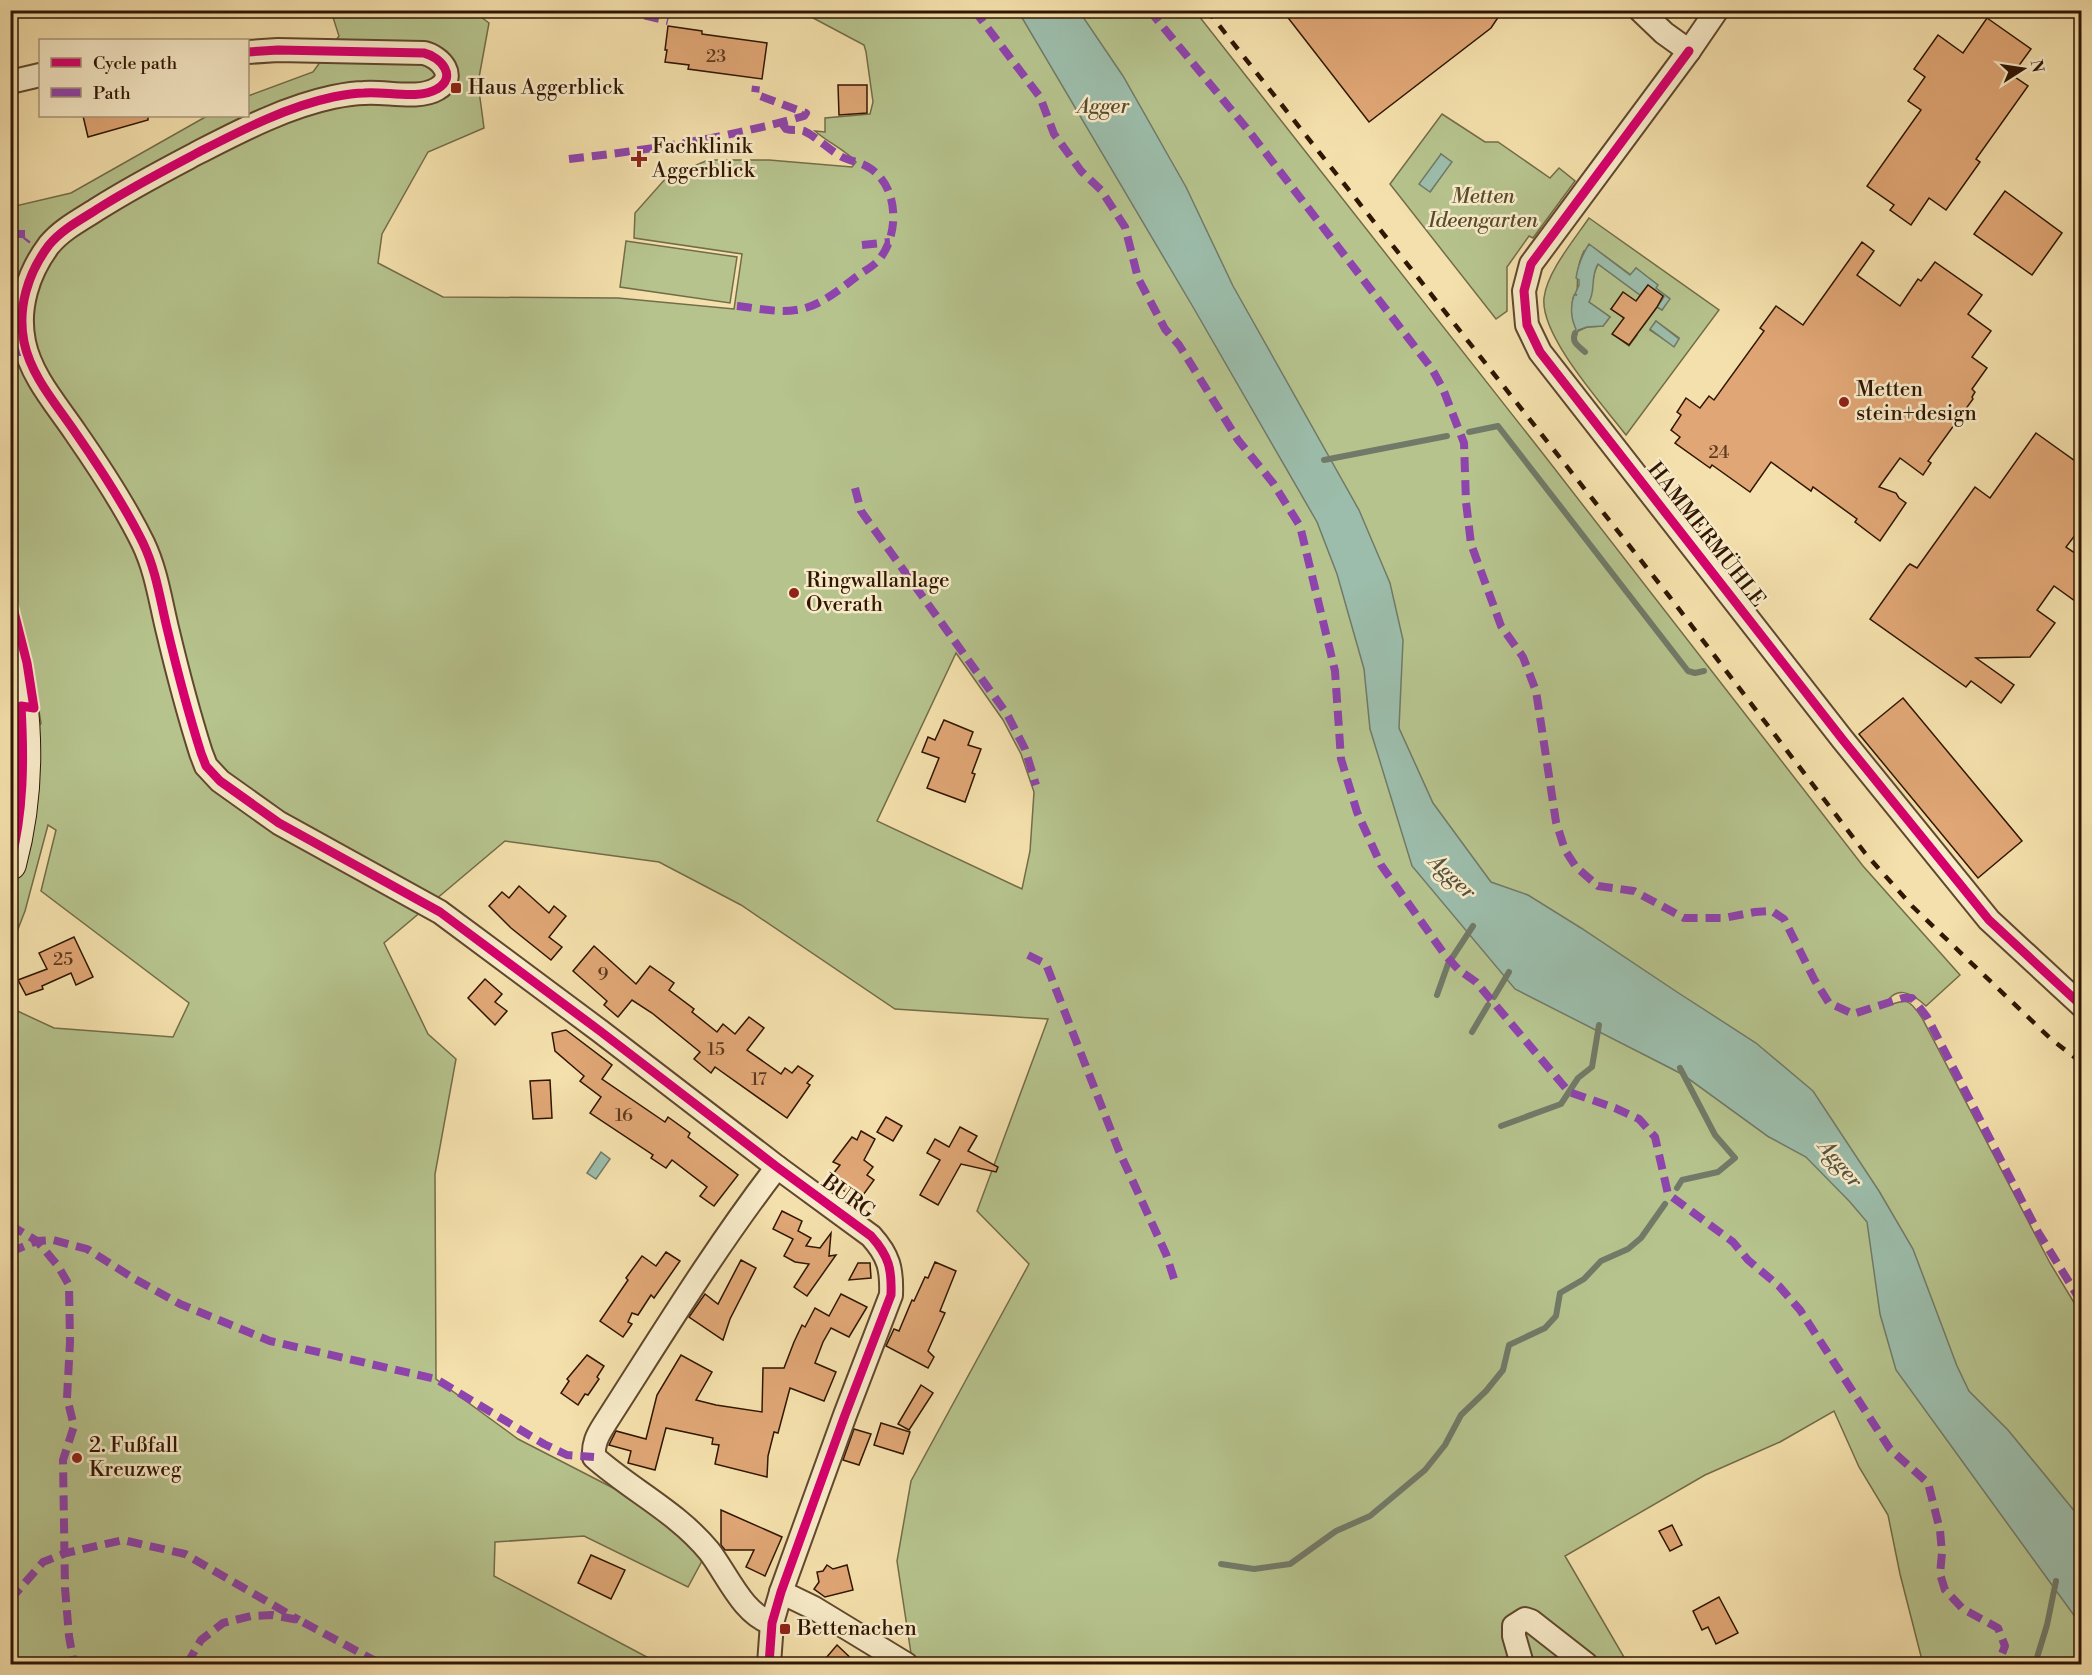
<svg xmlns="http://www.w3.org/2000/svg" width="2092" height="1675" viewBox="0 0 2092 1675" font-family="'Libre Bodoni',serif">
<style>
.green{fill:#b6c38d;stroke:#736c48;stroke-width:1.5;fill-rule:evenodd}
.water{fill:#9cbdab;stroke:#717a68;stroke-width:1.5}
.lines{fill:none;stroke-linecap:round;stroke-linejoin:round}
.stream{stroke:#717a68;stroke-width:6}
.building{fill:#e0a675;stroke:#301603;stroke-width:1.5}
.street-casing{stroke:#61482d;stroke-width:26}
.secondary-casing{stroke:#301603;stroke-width:34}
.street{stroke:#f8ebc9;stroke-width:22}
.secondary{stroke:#f8ebc9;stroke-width:32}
.rail{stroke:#301603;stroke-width:4.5;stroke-dasharray:10 10;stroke-linecap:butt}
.quiet{stroke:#8e44ad;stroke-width:8;stroke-dasharray:15 8;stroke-linecap:butt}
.cycleway-casing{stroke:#f8ebc9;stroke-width:13}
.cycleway{stroke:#d6006c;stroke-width:9}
.poi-dot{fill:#8f2418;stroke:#f8ebc9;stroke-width:2}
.labels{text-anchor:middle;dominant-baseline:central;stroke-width:5;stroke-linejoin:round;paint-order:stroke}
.number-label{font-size:18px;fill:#5c3a20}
.poi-label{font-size:21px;fill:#301603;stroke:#f8ebc9;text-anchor:start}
.park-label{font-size:21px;font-style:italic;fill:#584a2c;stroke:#f8ebc9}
.street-label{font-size:21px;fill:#301603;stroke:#f8ebc9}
.water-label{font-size:22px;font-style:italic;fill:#56503e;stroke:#f8ebc9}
</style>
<rect width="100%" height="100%" fill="#f4e0ac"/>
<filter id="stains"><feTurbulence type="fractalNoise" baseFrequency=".00333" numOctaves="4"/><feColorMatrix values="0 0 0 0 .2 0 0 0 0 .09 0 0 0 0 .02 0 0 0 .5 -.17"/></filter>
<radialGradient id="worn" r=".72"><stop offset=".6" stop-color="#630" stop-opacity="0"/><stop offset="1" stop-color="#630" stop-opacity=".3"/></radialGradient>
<!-- green -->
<g class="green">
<path d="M 331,11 L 473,11 L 489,23 L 478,83 L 484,128 L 428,152 L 382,234 L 378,263 L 443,297 L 618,298 L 734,309 L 742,254 L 634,238 L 635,213 L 666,178 L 708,160 L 769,160 L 852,167 L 856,162 C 847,151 827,142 815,131 L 825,132 L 825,118 L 870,114 L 873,102 L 866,52 L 864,45 L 800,11 L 1195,11 L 1544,455 L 1863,866 L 1960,975 L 1926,1006 C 1911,992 1895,984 1884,1007 C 1907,999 1908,997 1922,1018 L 2050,1263 L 2081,1314 L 2081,1664 L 1923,1664 L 1900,1574 L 1888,1515 L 1859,1467 L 1834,1411 L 1780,1442 L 1705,1475 L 1565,1556 L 1628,1664 L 921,1664 L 912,1660 L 897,1561 L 911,1481 L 1029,1264 L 977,1211 L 1048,1019 L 895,1009 L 741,905 L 659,862 L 505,841 L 384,943 L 428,1034 L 456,1059 L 435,1174 L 436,1379 L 518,1439 L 619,1491 L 664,1521 L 685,1539 L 702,1561 L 688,1587 L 584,1536 L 495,1542 L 494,1576 L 660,1664 L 11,1664 L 11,1008 L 54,1028 L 173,1037 L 189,1003 L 41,891 L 56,830 L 48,825 L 25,911 L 11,947 L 11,900 L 17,869 L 32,737 L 41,723 C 33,676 25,629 11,583 L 11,207 L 71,193 L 207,116 L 248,116 L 248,96 L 313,72 L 339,36 ZM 956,653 L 1003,720 L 1021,754 L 1034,792 L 1030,851 L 1022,889 L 877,821 ZM 1611,1037 L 1728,1080 L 1773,1137 L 1769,1137 L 1682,1074 Z"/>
<path d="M 1442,114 L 1485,142 L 1498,142 L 1550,178 L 1559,168 L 1575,181 L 1533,238 L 1529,236 L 1507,267 L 1507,311 L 1496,319 L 1390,184 ZM 1441,154 L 1451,162 L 1430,192 Z"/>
<path d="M 1589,218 L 1719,310 L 1626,435 C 1603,405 1540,336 1544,298 C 1547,272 1574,240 1589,218 ZM 1594,248 L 1631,275 L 1636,268 L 1657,285 L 1655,288 L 1669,298 L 1662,310 L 1657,307 L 1640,330 L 1634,333 L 1637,335 L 1629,346 L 1613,334 L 1624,318 L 1611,309 L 1637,301 L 1640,295 L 1598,264 C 1591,276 1592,289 1589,302 L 1610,317 L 1603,326 L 1587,327 L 1574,333 L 1576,329 L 1572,313 L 1573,298 L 1577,295 C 1578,278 1576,267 1584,251 ZM 1656,321 L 1679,338 L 1674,346 L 1650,330 Z"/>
<polygon points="626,241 737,257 730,303 620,287"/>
</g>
<!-- water -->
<g class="water">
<polygon points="1018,11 1079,11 1123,76 1186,187 1233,286 1359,510 1390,583 1403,640 1399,728 1433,803 1491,882 1528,895 1581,928 1677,992 1756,1043 1813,1091 1879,1191 1913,1249 1957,1366 1969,1391 2008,1430 2081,1519 2081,1625 1896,1370 1880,1314 1867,1222 1850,1202 1806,1157 1769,1137 1682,1074 1515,989 1412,866 1370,729 1364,669 1337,574 1317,522 1193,307"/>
<polygon points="1441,154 1452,162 1430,192 1419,184"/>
<path d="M 1589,244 L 1630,275 L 1636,268 L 1658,285 L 1656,288 L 1670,299 L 1662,310 L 1657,307 L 1664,297 L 1648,285 L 1640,295 L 1598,264 C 1590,277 1596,290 1589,302 L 1610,317 L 1603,326 L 1587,327 L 1578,330 L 1577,334 L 1574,333 L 1576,329 C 1571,319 1570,306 1574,295 L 1577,295 L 1575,294 L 1579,285 L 1579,280 L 1576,278 C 1578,265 1582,255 1589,244 Z"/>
<polygon points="1656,321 1679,339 1674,347 1650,329"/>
<polygon points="601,1152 610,1159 596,1179 587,1173"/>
</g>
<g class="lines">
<!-- stream -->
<g class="stream">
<path d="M 1575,333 C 1571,343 1579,346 1585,352"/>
<polyline points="1469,432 1498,426 1688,671 1695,673 1704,671"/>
<polyline points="1324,460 1447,436"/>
<polyline points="1452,958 1473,926"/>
<polyline points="1437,995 1448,964"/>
<polyline points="1494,997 1509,972"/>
<polyline points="1472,1032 1488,1005"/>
<polyline points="1501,1126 1561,1104 1578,1078 1592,1067 1599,1025"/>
<polyline points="1677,1188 1682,1180 1718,1172 1735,1158 1715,1135 1680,1068"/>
<polyline points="1221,1564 1254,1569 1290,1564 1336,1531 1370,1516 1425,1470 1445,1445 1461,1415 1486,1391 1503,1370 1509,1345 1545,1328 1556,1316 1560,1293 1584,1279 1601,1261 1628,1249 1641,1238 1665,1204"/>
<polyline points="2035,1664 2047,1625 2056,1581"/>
</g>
</g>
<!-- building -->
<g class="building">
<polygon points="1282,10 1503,10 1491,28 1369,122"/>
<polygon points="1987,18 2031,49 2012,75 2028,86 1976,159 1980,162 1946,210 1929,198 1911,225 1890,210 1894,205 1867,186 1921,110 1908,101 1925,77 1914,69 1938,35 1963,53"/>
<polygon points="668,26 702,31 702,34 767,43 762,79 688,69 689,65 665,62 667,50 665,50"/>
<polygon points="838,85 867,85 867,113 839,115"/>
<polygon points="83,116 148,116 148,120 88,137"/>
<polygon points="2005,191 2062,233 2032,275 1974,234"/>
<polygon points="1862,242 1874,251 1857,275 1900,306 1918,279 1921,281 1935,262 1982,295 1968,314 1991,331 1972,357 1987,368 1972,389 1975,392 1972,397 1973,399 1928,461 1931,463 1923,475 1900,458 1879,487 1896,493 1899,498 1906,503 1880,541 1855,522 1857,519 1813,487 1811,491 1771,462 1750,492 1712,465 1710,468 1675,443 1680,437 1671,430 1681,415 1677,412 1686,398 1700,408 1709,396 1714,400 1764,331 1760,328 1776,306 1803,325"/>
<polygon points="1648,285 1663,296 1657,307 1629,345 1612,334 1624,318 1611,309 1623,292 1636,301"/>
<polygon points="2036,433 2082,466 2082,526 2066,547 2082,558 2082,606 2054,586 2037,610 2055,623 2030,657 1976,658 2014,685 2001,703 1971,681 1966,687 1870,619 1907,567 1910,564 1917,568 1975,487 1990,498"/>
<polygon points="1903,698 2022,841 1978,878 1859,734"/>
<polygon points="944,720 973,732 968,745 981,749 972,773 975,774 965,802 927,788 939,758 922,752 928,737 935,740"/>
<polygon points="519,886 549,913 554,906 566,916 549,937 562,947 551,960 511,928 489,906 502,892 509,898"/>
<polygon points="74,937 93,977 76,985 71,973 42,986 43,989 26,995 18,980 47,969 39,953"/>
<polygon points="594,946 636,984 650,966 674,983 669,990 694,1009 692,1012 717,1032 723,1024 735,1034 749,1017 764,1028 747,1050 781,1074 785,1068 792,1073 798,1066 813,1076 807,1083 810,1085 787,1118 715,1067 711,1073 694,1059 700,1052 652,1013 632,1000 618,1017 604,1005 607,1001 573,971"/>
<polygon points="485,979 502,994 495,1002 507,1011 495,1025 468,998"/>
<polygon points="566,1030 612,1065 602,1079 665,1122 668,1117 690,1133 688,1137 738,1175 714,1206 700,1196 707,1187 672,1160 666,1168 651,1158 653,1155 590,1113 601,1097 580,1081 584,1076 555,1051 552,1033"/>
<polygon points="550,1080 552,1118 533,1119 530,1081"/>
<polygon points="886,1117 902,1126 893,1141 877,1132"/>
<polygon points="960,1127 977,1136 968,1151 998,1167 996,1172 961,1164 938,1205 920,1195 940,1160 927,1153 935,1139 949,1147"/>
<polygon points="861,1131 875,1139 864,1160 873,1167 867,1175 874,1180 858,1202 829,1179 840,1165 833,1162 852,1137 857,1140"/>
<polygon points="782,1211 802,1221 798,1231 811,1238 806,1246 820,1248 831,1233 829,1256 836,1255 807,1296 794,1287 809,1264 795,1262 784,1256 793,1239 773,1229"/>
<polygon points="666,1252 680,1261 654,1298 651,1295 638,1315 632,1313 628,1322 632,1324 623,1337 600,1321 628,1280 626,1278 642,1256 656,1266"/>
<polygon points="741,1260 756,1268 730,1319 723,1340 689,1317 705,1294 718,1304"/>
<polygon points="935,1262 956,1271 940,1311 945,1313 928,1351 934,1357 928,1368 886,1346 894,1329 899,1331 912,1300 914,1301 925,1277 928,1278"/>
<polygon points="858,1263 870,1263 871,1278 849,1280"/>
<polygon points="841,1294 867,1307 849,1337 831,1328 823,1342 815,1363 836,1372 824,1401 790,1388 778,1433 774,1432 768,1456 767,1477 715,1464 719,1445 712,1444 713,1438 666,1428 655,1470 628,1463 631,1451 609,1445 616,1431 646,1439 657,1395 681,1355 712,1372 696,1400 716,1405 762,1412 763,1368 784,1368 794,1342 802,1325 805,1327 815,1308 829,1316"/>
<polygon points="587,1355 604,1366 597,1377 599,1379 588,1395 585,1394 578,1405 561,1393 569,1381 567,1379"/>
<polygon points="921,1385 933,1393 909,1430 898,1424"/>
<polygon points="881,1423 910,1432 903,1454 874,1445"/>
<polygon points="854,1429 871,1434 859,1465 843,1460"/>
<polygon points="721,1510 782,1537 765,1576 746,1567 754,1550 725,1550 721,1545"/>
<polygon points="1672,1525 1682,1545 1670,1551 1659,1531"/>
<polygon points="591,1555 625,1570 611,1599 578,1583"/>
<polygon points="827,1565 833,1569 847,1565 853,1590 825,1597 814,1589 819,1582 817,1572 823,1571"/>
<polygon points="1719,1597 1738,1633 1716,1644 1708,1627 1702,1630 1693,1611"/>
<polygon points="837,1645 858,1665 820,1665"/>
</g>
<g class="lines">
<defs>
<g id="street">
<polyline points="1640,10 1664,33 1689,51 1717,10"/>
<polyline points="1689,51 1531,264 1524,291 1527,325 1540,352 1843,740 1989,920 2082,1006"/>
<path d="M 248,52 L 278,50 L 424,53 C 441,57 458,77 437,89 C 419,100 385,91 364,93 C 354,93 343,95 333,97 C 286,107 242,130 199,152 C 165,170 132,187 99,208 C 82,219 62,229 49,245 C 28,273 17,308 24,342 C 31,376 56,404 75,432 C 100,468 124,504 143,543 C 156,570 160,599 167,628 C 177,670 188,712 201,753 L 206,766 L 220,781 L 279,823 L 440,912 L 600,1031 L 777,1167 L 871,1236 C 889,1256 892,1269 891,1295 L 845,1415 L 781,1592 L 772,1623 L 769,1664"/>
<polyline points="10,82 40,75"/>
<polyline points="781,1592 814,1608 906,1664"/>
<path d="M 772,1623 C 743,1615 727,1574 709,1551 C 677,1512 631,1490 594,1457 C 593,1444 597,1436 604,1425 C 660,1338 714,1249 777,1167"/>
<polyline points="1522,1664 1514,1636 1514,1626 1525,1619 1531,1621 1586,1664"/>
</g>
<path id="secondary" d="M 10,644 C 29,714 29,794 10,864"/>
</defs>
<!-- street casing -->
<use href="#street" class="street-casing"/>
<!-- secondary casing -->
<use href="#secondary" class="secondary-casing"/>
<!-- street -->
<use href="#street" class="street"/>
<!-- secondary -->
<use href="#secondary" class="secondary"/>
<!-- rail -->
<polyline class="rail" points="1207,10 1669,596 1865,853 1912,906 1965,957 2051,1039 2082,1063"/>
<!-- quiet -->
<g class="quiet">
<polyline points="622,10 668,21"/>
<polyline points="974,10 1040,97 1054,134 1081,171 1101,190 1125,227 1138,278 1165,329 1179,345 1238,440 1273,483 1300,526 1335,671 1341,759 1357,812 1381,865 1445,955 1459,970 1476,982 1569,1092 1615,1108 1639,1119 1655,1137 1668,1194 1733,1242 1748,1260 1779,1286 1800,1310 1890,1449 1928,1483 1940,1530 1942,1553 1940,1574 1945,1590 1963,1609 1998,1628 2005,1646 1998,1664"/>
<polyline points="1149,10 1248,130 1432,369 1443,389 1464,443 1466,502 1471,544 1501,626 1523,657 1536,691 1556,822 1565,850 1576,867 1598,886 1634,891 1684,918 1724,918 1755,912 1772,911 1784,919 1814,979 1829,1003 1853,1014 1903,998 1912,998 1927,1017 2038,1232 2082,1303"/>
<path d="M 569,159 C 648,150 727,138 804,116 L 806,113 L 755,94 L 756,86"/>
<polyline points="10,234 26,234 29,237 26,241"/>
<polyline points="862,245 890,242"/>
<path d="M 737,306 C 756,308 777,313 796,310 C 819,307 839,290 856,277 C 864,271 876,265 881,257 C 900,231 898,184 868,167 C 860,162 850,161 842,157 C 829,150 817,137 804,131 C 798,129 792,131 786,129 L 781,122"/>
<polyline points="10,346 14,351 27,353"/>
<polyline points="855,488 861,511 1007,714 1025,749 1036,785"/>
<polyline points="1028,955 1046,964 1119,1151 1166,1254 1176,1285"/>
<polyline points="10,1225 37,1241 58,1266 69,1285 70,1342 67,1398 74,1426 63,1460 65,1588 69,1636 74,1664"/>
<polyline points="10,1252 37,1241 53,1240 87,1249 133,1278 180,1304 270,1341 436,1379 544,1444 567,1455 594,1457"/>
<polyline points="10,1600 43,1562 66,1553 123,1540 185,1554 299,1620"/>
<polyline points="187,1664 201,1640 223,1623 251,1616 272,1615 299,1620 381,1664"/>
</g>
<defs>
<g id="cycleway">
<polyline points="1689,51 1531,264 1524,291 1527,325 1540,352 1843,740 1989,920 2082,1006"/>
<path d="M 248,52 L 278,50 L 424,53 C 441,57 458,77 437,89 C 419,100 385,91 364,93 C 354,93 343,95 333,97 C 286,107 242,130 199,152 C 165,170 132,187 99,208 C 82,219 62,229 49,245 C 28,273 17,308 24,342 C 31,376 56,404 75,432 C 100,468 124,504 143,543 C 156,570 160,599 167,628 C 177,670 188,712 201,753 L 206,766 L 220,781 L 279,823 L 440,912 L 600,1031 L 777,1167 L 871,1236 C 889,1256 892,1269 891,1295 L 845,1415 L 781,1592 L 772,1623 L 769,1664"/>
<path d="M 10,596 L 27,663 L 34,708 L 21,706 C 24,759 24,812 10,864"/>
</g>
</defs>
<!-- cycleway casing -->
<use href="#cycleway" class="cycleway-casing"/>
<!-- cycleway -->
<use href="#cycleway" class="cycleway"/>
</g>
<!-- markers -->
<g class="poi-dot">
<rect x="450" y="82" width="12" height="12" rx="3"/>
<path d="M636 150h6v6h6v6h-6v6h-6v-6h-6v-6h6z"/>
<circle cx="1844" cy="402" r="6"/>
<circle cx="794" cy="593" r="6"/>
<circle cx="77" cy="1458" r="6"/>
<rect x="779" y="1623" width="12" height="12" rx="3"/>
</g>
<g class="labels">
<!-- number labels -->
<g class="number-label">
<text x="716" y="56">23</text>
<text x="1719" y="452">24</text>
<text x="63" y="959">25</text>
<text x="603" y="974">9</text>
<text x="716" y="1049">15</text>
<text x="759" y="1079">17</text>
<text x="624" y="1115">16</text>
</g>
<!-- poi labels -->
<g class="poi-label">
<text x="468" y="88">Haus Aggerblick</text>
<text x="652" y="147">Fachklinik<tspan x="652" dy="24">Aggerblick</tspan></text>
<text x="1856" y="390">Metten<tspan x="1856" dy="24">stein+design</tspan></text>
<text x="806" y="581">Ringwallanlage<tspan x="806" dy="24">Overath</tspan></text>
<text x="89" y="1446">2. Fußfall<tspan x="89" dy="24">Kreuzweg</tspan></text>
<text x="797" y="1629">Bettenachen</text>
</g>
<!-- park labels -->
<g class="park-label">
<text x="1103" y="107">Agger</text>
<text x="1483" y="197">Metten<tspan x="1483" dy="24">Ideengarten</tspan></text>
</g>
<!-- street labels -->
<g class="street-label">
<text transform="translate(1706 535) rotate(52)">HAMMERMÜHLE</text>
<text transform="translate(848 1197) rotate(36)">BURG</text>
</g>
<!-- water labels -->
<g class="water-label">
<text transform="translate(1452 877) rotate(43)">Agger</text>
<text transform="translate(1840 1164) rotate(50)">Agger</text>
</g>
</g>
<!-- margin -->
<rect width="2092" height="1675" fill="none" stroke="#f4e0ac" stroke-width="36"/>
<rect x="12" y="12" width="2068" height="1651" fill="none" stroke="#301603" stroke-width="3"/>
<rect x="18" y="18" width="2056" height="1639" fill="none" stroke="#301603" stroke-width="1.5"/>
<!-- legend -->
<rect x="39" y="39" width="210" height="78" fill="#f8ebc9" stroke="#a8967a" stroke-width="1.5"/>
<rect x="51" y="58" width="30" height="9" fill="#d6006c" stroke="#a8967a" stroke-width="1.5"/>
<text x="93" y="69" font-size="18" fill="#301603">Cycle path</text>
<rect x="51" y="88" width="30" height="9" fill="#8e44ad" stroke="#a8967a" stroke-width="1.5"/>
<text x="93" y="99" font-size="18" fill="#301603">Path</text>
<!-- north arrow -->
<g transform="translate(2023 69) rotate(78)" stroke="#f8ebc9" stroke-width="4.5" paint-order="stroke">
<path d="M0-4.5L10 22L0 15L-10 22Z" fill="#301603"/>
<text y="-9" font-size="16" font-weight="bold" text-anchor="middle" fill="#301603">N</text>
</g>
<rect width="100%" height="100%" filter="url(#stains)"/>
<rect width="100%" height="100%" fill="url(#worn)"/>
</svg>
